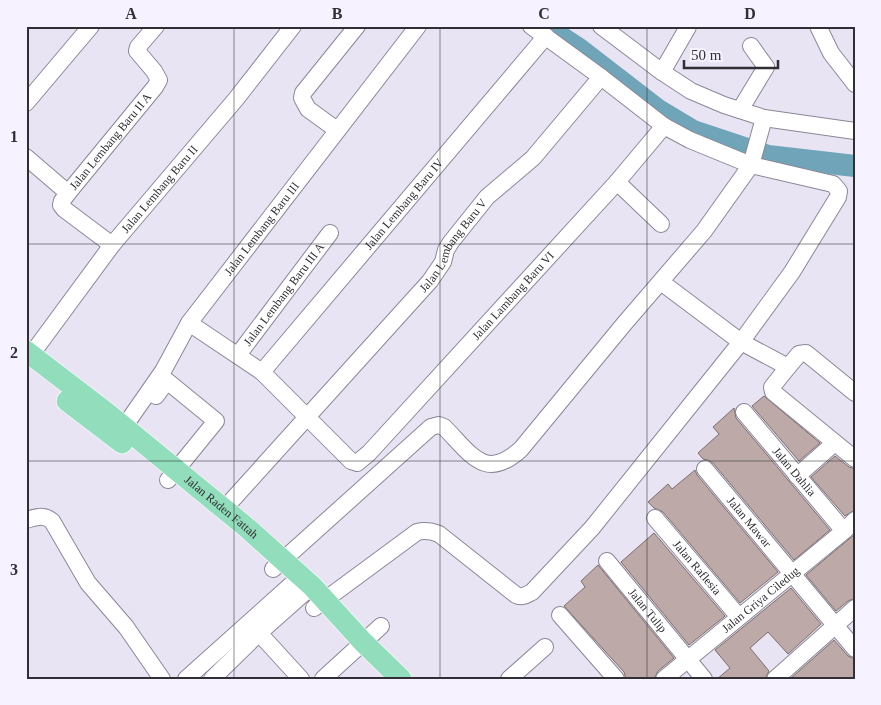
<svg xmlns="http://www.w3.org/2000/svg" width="881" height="705" viewBox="0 0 881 705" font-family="Georgia,serif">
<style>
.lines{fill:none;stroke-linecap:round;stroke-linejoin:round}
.river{stroke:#70a5b9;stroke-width:22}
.building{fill:#bdaaa8;stroke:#7e6c6a}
.minor-casing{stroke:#8b8796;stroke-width:18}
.major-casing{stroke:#fff;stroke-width:22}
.minor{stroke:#fff;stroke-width:16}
.major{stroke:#92ddbc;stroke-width:21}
.grid{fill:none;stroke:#312f35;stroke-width:1;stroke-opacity:0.55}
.labels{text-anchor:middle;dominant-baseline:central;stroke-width:4.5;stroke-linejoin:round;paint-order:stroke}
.street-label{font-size:12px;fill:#312f35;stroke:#f6f2ff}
.neatline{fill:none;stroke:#312f35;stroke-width:2}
.grid-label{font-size:16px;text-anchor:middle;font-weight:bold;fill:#312f35}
</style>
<rect width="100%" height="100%" fill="#e9e4f4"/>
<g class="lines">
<!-- river -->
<polyline class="river" points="544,26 579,49 658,110 693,131 768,156 855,166"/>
</g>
<!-- building -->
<g class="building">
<polygon points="764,396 820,443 799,461 752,406"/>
<polygon points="734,408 736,418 830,530 794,560 713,463 708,460 703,459 698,453 719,434 713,427"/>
<polygon points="835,456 849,467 855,469 855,510 845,516 811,477"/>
<polygon points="695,470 697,475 778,572 740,603 663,512 654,508 648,502 668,484 672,489"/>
<polygon points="654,533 725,616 689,645 621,562"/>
<polygon points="855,534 855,598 848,601 836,611 806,575"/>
<polygon points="598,565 674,658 658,671 654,679 626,679 624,672 564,606 585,587 581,581"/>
<polygon points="791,588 821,624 788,654 768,632 750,648 769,671 765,679 717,679 730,668 715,650"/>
<polygon points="834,640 848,656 855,659 855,679 790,679"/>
</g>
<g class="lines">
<defs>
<g id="minor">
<polyline points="601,26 662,72 691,91 724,105 764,118 855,131"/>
<polyline points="818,26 831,53 855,84"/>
<polyline points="662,72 688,27"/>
<polyline points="26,103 91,26"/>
<polyline points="740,110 766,67 751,46"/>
<polyline points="337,130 308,109 302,98 303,93 357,26"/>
<polyline points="26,157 68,193"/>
<polyline points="617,182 661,224"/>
<path id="s1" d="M 112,245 L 64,209 L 61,205 L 62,201 L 68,193 L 155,87 L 159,80 L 154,71 L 137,51 L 138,47 L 156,26"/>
<polyline points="661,282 741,342 788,367 772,387 773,392 855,459"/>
<path id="s2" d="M 189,323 L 262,372 L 351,461 L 357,463 L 369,453 L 617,182 L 664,126"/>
<path id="s3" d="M 31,355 L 112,245 L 236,99 L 293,26"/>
<path id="s4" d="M 238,355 L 330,233"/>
<polyline points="788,367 799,354 806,353 855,393"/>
<path id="s5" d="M 262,372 L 546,36"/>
<polyline points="156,396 167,381 216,421 168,480"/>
<path id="s6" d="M 744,412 L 844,531"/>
<path id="s7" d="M 117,437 L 163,371 L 189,323 L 418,26"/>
<path id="s8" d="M 705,469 L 855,649"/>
<polyline points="797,476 830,447"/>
<path id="s9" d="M 224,509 L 430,281 L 443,262 L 446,250 L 451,242 L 487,197 L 533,158 L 601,77"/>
<path id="s10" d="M 655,518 L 739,617"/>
<path d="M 26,520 C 37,517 43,514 52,521 L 88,583 L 126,627 L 162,679"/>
<path id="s11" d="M 607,561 L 704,679"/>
<path d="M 273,569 L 431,427 L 439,425 L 444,427 C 471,454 485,482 521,449 L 624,324 L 704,231 L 751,165 L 764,118"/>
<path d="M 314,608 L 417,532 C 425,530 431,531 439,534 L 516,595 C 522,598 526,595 532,592 L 592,528 L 741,342 L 792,272 L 838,197 L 839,191 L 833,184 L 751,165 L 690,140 L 664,126 L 601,77 L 531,26"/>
<polyline points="560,615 616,679"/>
<polyline points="259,633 301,679"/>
<polyline points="186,679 292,584"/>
<polyline points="212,679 259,633 312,586"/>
<polyline points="323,679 381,626"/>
<polyline points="509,679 545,647"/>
<path id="s12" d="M 664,679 L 844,531 L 855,520"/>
<polyline points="775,679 855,608"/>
</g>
<g id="major">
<path id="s13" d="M 26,351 L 107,413 L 246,527 L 312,586 L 363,642 L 401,679"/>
<polyline points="67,401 122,443"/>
</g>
</defs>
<!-- minor casing -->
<use href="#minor" class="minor-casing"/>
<!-- major casing -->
<use href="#major" class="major-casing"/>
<!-- minor -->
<use href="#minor" class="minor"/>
<!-- major -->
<use href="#major" class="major"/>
</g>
<!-- grid -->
<path class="grid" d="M 234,26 L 234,679M 440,26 L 440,679M 647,26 L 647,679M 26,244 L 855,244M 26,461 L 855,461"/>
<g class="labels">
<!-- street labels -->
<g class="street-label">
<text stroke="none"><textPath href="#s1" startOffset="146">Jalan Lembang Baru II A</textPath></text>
<text stroke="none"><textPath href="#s3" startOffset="210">Jalan Lembang Baru II</textPath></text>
<text stroke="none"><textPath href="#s5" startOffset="220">Jalan Lembang Baru IV</textPath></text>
<text stroke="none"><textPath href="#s7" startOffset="254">Jalan Lembang Baru III</textPath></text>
<text stroke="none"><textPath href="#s9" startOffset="350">Jalan Lembang Baru V</textPath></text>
<text stroke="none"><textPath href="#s4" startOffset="76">Jalan Lembang Baru III A</textPath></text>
<text stroke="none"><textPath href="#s2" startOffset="449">Jalan Lambang Baru VI</textPath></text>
<text stroke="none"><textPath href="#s6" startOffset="78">Jalan Dahlia</textPath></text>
<text stroke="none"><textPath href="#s13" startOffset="250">Jalan Raden Fattah</textPath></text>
<text stroke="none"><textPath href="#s8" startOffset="69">Jalan Mawar</textPath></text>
<text stroke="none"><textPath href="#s10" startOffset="65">Jalan Raflesia</textPath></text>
<text stroke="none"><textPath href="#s12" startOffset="125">Jalan Griya Ciledug</textPath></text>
<text stroke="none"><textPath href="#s11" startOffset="64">Jalan Tulip</textPath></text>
</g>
</g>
<!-- border -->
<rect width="881" height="705" fill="none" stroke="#f6f2ff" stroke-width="55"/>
<!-- scale -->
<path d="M684 60v8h94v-8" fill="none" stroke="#312f35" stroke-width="2.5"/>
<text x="691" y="60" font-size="15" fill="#312f35" stroke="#f6f2ff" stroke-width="4" paint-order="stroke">50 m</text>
<rect x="28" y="28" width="826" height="650" class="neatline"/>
<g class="grid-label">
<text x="131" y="19">A</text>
<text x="337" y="19">B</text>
<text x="544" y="19">C</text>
<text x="750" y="19">D</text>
<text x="14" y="142">1</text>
<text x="14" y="358">2</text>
<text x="14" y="575">3</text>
</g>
</svg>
